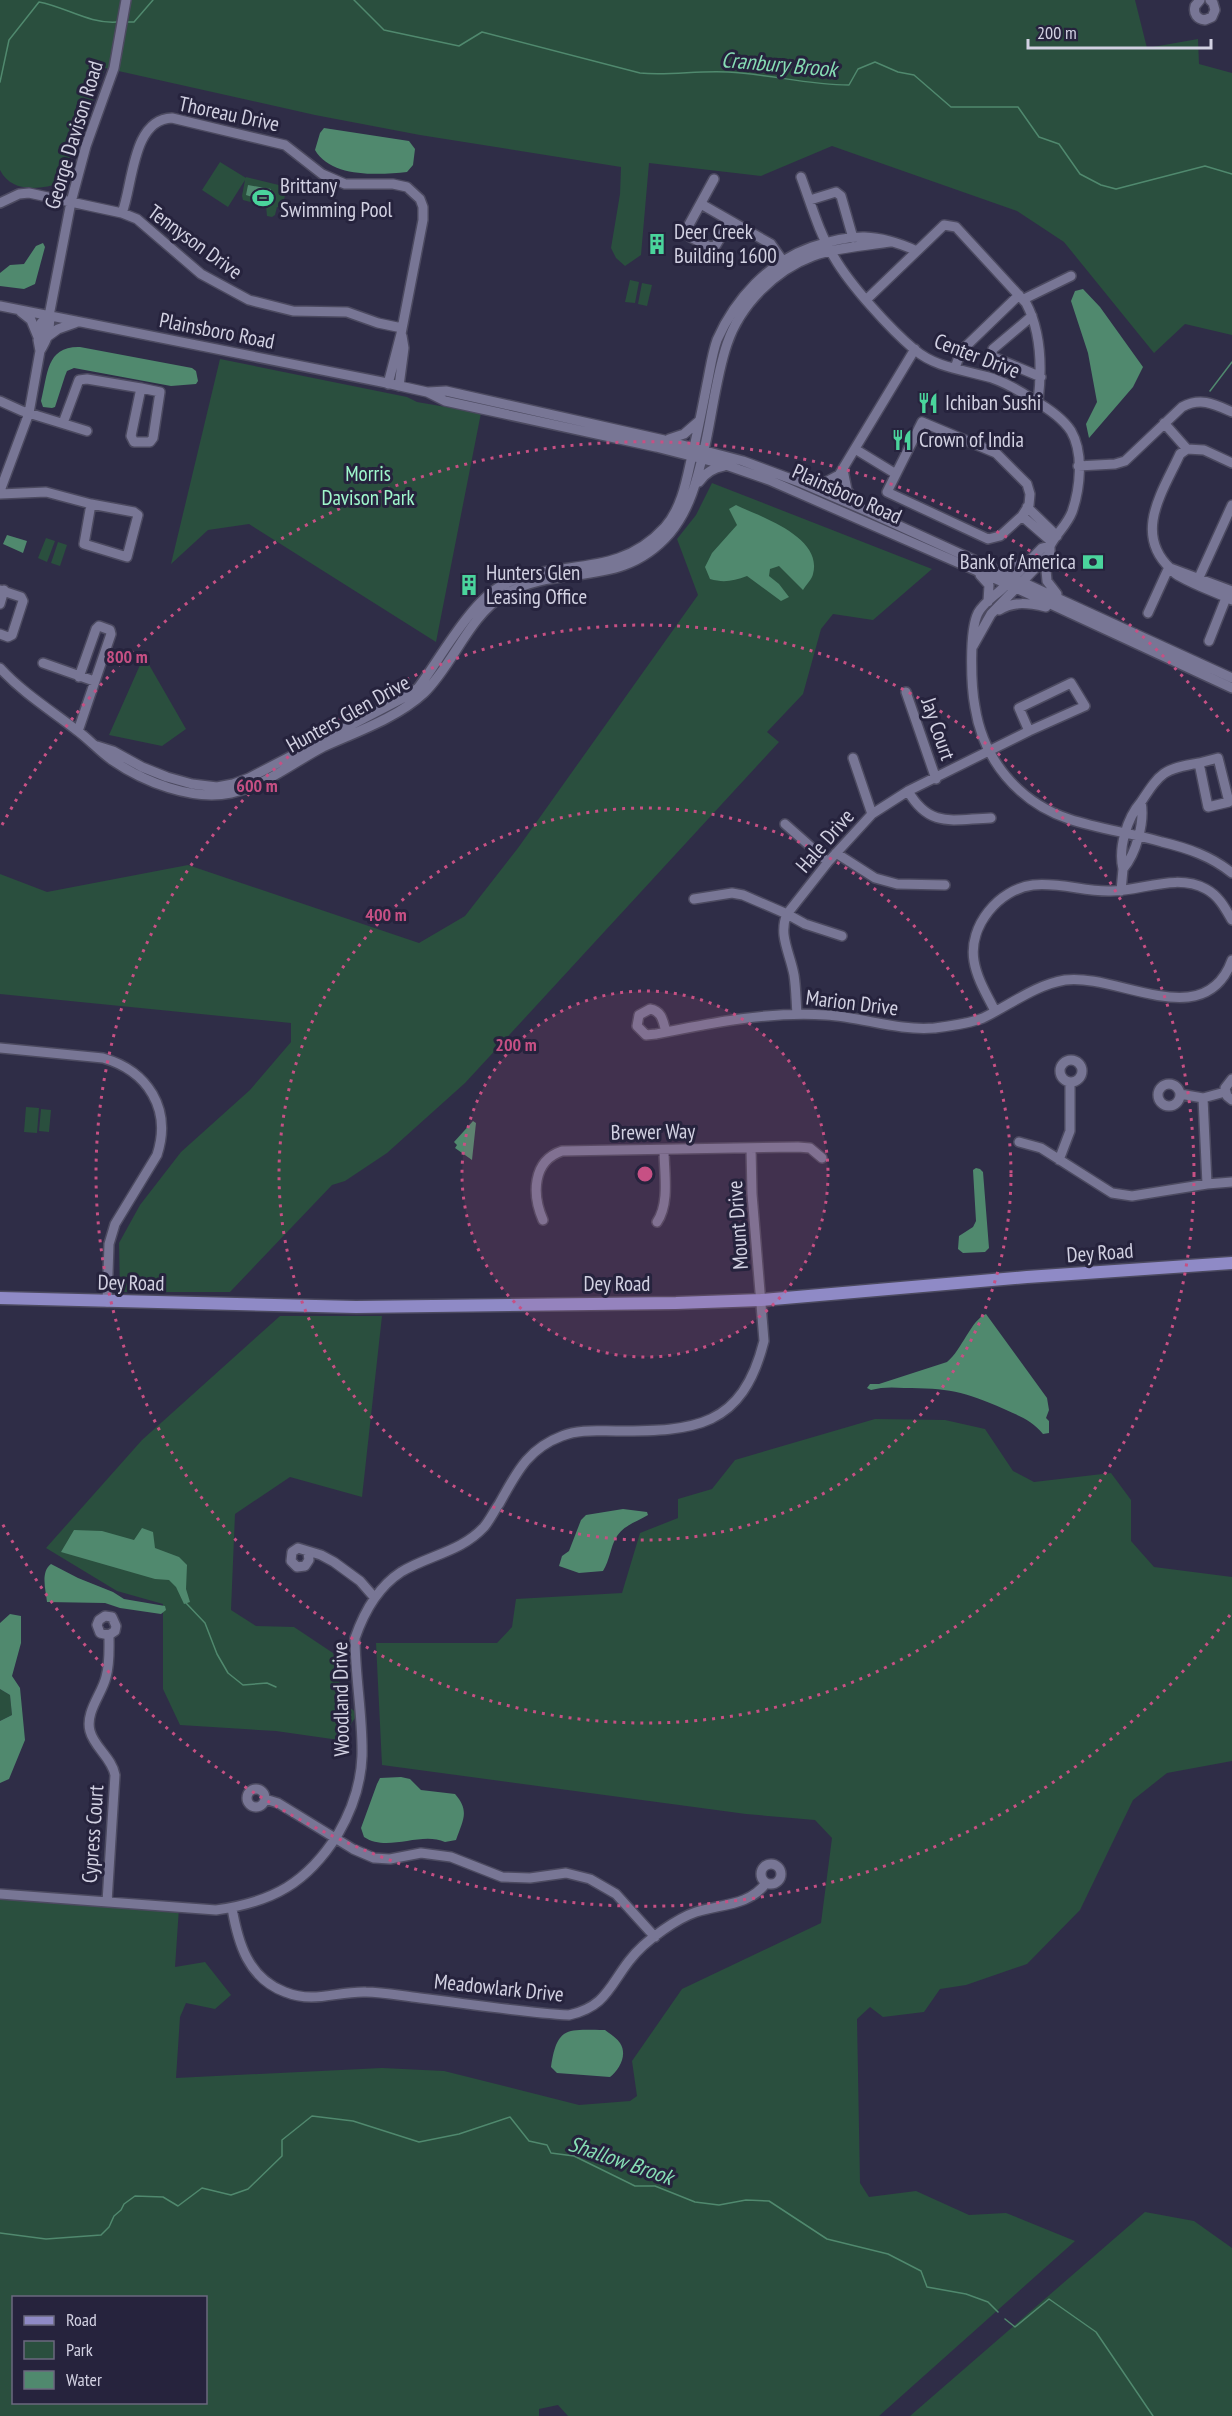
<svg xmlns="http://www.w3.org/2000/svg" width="1232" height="2416" viewBox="0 0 1232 2416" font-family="'PT Sans Narrow',sans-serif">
	<rect width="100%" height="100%" fill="#2f2d47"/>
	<path fill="#2a4f3e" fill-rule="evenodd" d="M0,0H1135L1147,48L1198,39L1199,64L1232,73V335L1185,324L1154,353L1064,242L1017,211L832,146L761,176L649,163L641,255L625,266L616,258L611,248L620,194L621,167L420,135L315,115L105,68L82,131L71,153L62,183C41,189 12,194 0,170Z
		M220,162L246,178V177L287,187L282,208L277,207L275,215L272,217L267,216L266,206L243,200L242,196L245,180L228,207L202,190Z
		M630,280L639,282L635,303L625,302Z
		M642,283L652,285L647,306L638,304Z
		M220,359L407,397L417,402L481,413L436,642L249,524L208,530L171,564Z
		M712,483L932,569L873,620L833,614L821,629L803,694L767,732L779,742L465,1083L387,1153L345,1181L332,1185L230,1292H120L119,1243L140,1205L181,1152L250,1090L291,1042V1023L0,994V874L47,892L188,865L419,943L465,916L518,848L698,595L677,539L696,515Z
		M46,538L55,541L47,562L38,558Z
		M58,542L67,545L60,566L51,563Z
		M144,656L186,729L162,746L109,735Z
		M26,1107L39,1108L37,1133L24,1132Z
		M41,1109L51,1110L49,1132L39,1131Z
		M280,1316H382L362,1497L290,1477L235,1514L231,1610L256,1626L294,1627L333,1653L344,1703L358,1714L339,1740L276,1731L180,1725L163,1689V1604L117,1591L46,1548L142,1440Z
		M875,1419L945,1420L985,1429L1013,1471L1034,1482L1111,1473L1131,1500V1541L1154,1567L1232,1577V1761L1167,1773L1133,1800L1080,1910L1027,1964L966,1985L940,1989L924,2012L883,2017L870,2007L857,2019L860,2183L869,2197L916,2191L969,2215L1006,2213L1075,2241L879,2416H568L558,2405L539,2409V2416H0V1891L179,1908L175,1967L205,1962L231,1995L215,2009L186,2003L180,2017L176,2078L382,2068L444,2071L579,2105L630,2101L637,2096L632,2061L682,1989L821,1923L832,1838L815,1820L746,1814L382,1765L376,1643H497L512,1627L516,1599L622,1593L640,1533L678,1518V1499L712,1489L735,1460ZM14,2298H206V2402H14Z
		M0,1689L10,1695L12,1715L0,1721Z
		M1145,2212L1194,2221L1232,2248V2416H910Z"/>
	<path fill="#50896e" d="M324,128L409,141L415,149L413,165L407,172C379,175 331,178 315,150L320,133Z
		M248,185L271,189L268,202L246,195Z
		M43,243L45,247L35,284L24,289L0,286V273L10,265L24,264L36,246Z
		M1083,289L1100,307L1143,367L1133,387L1089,438L1086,424L1097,402L1088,353L1071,301L1075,291Z
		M80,347L192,368L196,371L198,381L196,384L171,386L74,368L67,371L65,376L55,407L52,408L43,407L41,401C48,374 46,346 80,347Z
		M736,505C761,517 823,537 813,574C812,579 806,585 803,590L779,566L770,569L769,576L779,584L789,597L781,601L747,576C733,581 724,583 710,579L705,567L712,553L737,525L729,509Z
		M7,535L27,541L23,553L3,544Z
		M473,1121L476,1123L472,1160L455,1148L457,1145L454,1142Z
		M976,1168L980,1169L983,1172L989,1248L985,1252L963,1253L958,1249L959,1236L973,1227L976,1221L973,1170Z
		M986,1314L1047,1398L1049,1410L1046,1418L1049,1421V1433L1043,1434C1032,1420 1019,1416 1004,1409C964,1391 947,1388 904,1388C893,1387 881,1387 871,1390L867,1388L870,1384H879L947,1362C962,1350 971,1320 986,1314Z
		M623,1509L647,1512L648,1515C637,1522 623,1525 616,1538C610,1548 610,1560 603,1571L579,1573L559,1566L562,1556L569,1551L581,1520L586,1515Z
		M142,1528L153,1532L155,1548L179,1557L187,1565L186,1589L190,1602L184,1604L176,1587L169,1580L155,1579L61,1552L74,1530L102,1531L134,1540Z
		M51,1564L78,1578L113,1592L124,1599L165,1606L166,1610L161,1614L120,1608L105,1603L47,1602C46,1591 40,1572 51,1564Z
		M10,1614L21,1616V1643L12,1676L20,1688L25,1740L9,1779L0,1783V1721L12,1715L10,1695L0,1689V1623Z
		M401,1777L410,1779L421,1790L455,1794C470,1811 463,1820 456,1840L445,1842C420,1831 388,1853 364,1837L361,1828L377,1784L380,1778Z
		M605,2030C610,2034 617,2038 620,2043C628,2055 619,2070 610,2077L557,2073L551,2067C557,2025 568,2030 605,2030Z"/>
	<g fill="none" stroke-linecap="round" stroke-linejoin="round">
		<path stroke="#50896e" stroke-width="1.5" d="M354,0L384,30L459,46L482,32L640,73C669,76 699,70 728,72C769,74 808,85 849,85L858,69L875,62L898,72L914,75L951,107H1018L1039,137L1059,144L1080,174L1101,185L1116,189L1205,166L1232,174
			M125,22H134L153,0
			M0,82L9,40L39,2C66,7 89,24 117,22
			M1210,391L1232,362
			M186,1603L205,1623L217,1654L228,1673L243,1685L267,1683L276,1687
			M0,2233L46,2239L101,2235L109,2227L114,2216L121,2210L124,2204L135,2196L163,2197L178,2206L202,2188L231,2195L248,2189L282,2156V2140L312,2116L353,2121L419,2142L459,2134L510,2117L529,2141L547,2145L551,2153L574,2156L635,2186H655L695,2202L719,2205L746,2200L769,2201L827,2239L888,2254L921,2271L927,2287L966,2294L988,2302L998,2312
			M1005,2319L1015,2327L1049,2299L1096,2332L1153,2416"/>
		<defs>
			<path id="minor" d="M1200,0L1195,6C1193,14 1197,19 1205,20L1212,17L1215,10L1213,3L1210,0
				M801,177C811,204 819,233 834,257C850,285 890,329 915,350C936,368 966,370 992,378C1006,383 1020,391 1032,399C1046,407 1062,417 1071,431C1084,453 1080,489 1072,512C1067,525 1056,534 1050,546V553L991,614L973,646
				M714,179L685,232L690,237L710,247L716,245L730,221
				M810,200L836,192L841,196L853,238
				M0,203L19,194L29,193L122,213L137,219L201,274L249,300L293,311L347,312L378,323L402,328
				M701,204L771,244L785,264
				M122,213C133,185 132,119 172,118L285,145L322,174L345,184H393L407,187L420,199L423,207V220L401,334L388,384
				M867,299L917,251
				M1024,299L1071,276
				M0,306L382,382L427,392L445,401L656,447L726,465L769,480L1007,584L1232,688
				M21,312L31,320L38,337
				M1032,316L993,349L991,356L1041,377
				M47,337L58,329L75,323
				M40,351C47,340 51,330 49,316L71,202L86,146L114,68L126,0
				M955,368L961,351L1019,295
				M399,386L404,348L402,336
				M141,388L160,392L153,438L150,442H134L131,436Z
				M428,392L446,391L664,440L743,461L802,483L869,512L1232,678
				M0,401L22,411L87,431
				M922,422L996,453L1027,484L1030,494L1029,505L1022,516L1000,536L988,539L887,492Z
				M63,423L79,380L87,379L141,388
				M1164,423L1187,449L1204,450L1232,463
				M669,439L684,434L699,421
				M855,449L896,474
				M1187,449L1180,454C1163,491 1133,533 1170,568C1173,572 1176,575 1181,577C1197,586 1215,592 1232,600
				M1078,466L1115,464L1125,461L1182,407C1201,397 1214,404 1232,412
				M843,470L847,490L857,504
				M699,482C705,473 712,468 724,466
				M808,483H824L839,475L915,349
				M0,491L29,413L40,351L38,340L41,323L49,316
				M0,494L46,492L91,504
				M91,504L134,512L138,515L127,557L84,544Z
				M1027,507L1057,536
				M1022,516L1052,542
				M1050,546L1042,548C1029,561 1017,575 1004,587C995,596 984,602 978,613C969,631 971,686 975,707C983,759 1018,802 1069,819C1099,829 1131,833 1162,842C1187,848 1211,856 1232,873
				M1045,559L1047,581L1057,594
				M1170,568L1232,591
				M1002,571L1027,561
				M980,575L989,585L988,602
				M1196,584L1232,505
				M0,590L21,597L23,601L12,635L8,637L0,634
				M0,604L4,590
				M999,610C1015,601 1028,603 1046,607
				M1148,613L1169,567
				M1209,641L1228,593
				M43,663L94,681
				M0,668C22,692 49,709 75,729C88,738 99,751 112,760C144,782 192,801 231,793C265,786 294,762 323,747C356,732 397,718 424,693C453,665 469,616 504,595C559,562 620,591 670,533C690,509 697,480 704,450C712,416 716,376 727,344C740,305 775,270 813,256C838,247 865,246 890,242
				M1071,683L1085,706L1029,731L1019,708Z
				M906,692L936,779
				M78,731L111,634L110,630L99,626L96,629L79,677
				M97,746L113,751L142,767L167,777L192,784L217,787L233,784L249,778L405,697L418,688C440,659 470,603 501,586C555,556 615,582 665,527C681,509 686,483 691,460C697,435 702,410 707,384C710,370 712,354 717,340C735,299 769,262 812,247C853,233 877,233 917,251L944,225L956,227L1026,303C1042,333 1042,369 1038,402
				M853,758L872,814
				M1218,758L1229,802L1208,807L1199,763Z
				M908,791C930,829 953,819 991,818
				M1141,802C1145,822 1136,854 1123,869C1118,848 1127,818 1141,802Z
				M1141,802C1161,772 1163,769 1199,763
				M785,824L828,862
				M836,853L875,878L897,884L945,885
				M1121,891L1123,869
				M694,899L732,893L743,895L787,914L805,924L842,936
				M995,1011C987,995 977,979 974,961C968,926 999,889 1033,885C1060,882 1085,892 1111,891C1142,891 1176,873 1206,889C1219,896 1225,908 1232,920
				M797,1014C796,1001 796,988 794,975C790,953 778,935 787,914L828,862L872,814L908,791L1029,731
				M666,1032C663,1021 662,1011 650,1009L639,1015L637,1026L646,1035L656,1034C711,1023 770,1011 826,1015C862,1017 898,1031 934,1028C950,1026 968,1024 983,1018C1010,1005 1035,985 1065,980C1118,973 1205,1035 1232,960
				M0,1048L103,1058C148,1071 172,1109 157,1155L115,1224L109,1244L107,1302
				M1060 1071a11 11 0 1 1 22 0a11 11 0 1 1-22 0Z
				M1232,1079L1225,1088L1227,1096L1232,1100
				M1158 1095a11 11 0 1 1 22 0a11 11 0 1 1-22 0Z
				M1180,1094L1203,1098L1225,1092
				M1203,1098L1207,1184
				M1019,1142L1041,1148L1112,1193L1132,1196L1207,1184L1232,1182
				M1059,1160L1070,1131V1082
				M543,1220C532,1195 532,1161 562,1151L798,1147L810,1148L822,1158
				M657,1222C670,1203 664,1172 664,1150
				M308,1553L309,1560L305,1566L297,1567L291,1561L292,1552L298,1548L321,1555L334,1562L360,1581L374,1597
				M247 1798a9 9 0 1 1 18 0a9 9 0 1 1-18 0Z
				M265,1799L278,1803L353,1849L374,1858L390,1859L421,1853L451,1857L502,1877L530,1878L566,1873L590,1879L616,1894L655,1937
				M761 1874a10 10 0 1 1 20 0a10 10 0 1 1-20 0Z
				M0,1894L216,1910C273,1902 307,1883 338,1834C352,1810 361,1784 362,1756C363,1717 355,1677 355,1638C364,1612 378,1587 401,1572C429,1555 461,1552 484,1527C490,1520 494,1511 499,1504C516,1474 527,1449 562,1436C579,1429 598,1431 616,1431C695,1431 742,1428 764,1341L752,1194L751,1148
				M107,1902L115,1775C112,1758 94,1747 90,1731C85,1712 102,1694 106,1677C110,1663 109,1649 109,1635L115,1631L116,1626L112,1617L105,1616L99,1620L97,1625L100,1633L109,1635
				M232,1908C238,1943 248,1978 285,1992C315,2004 336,1991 366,1992C383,1992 402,1996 420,1998C470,2004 519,2012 569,2015C605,2007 609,1987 629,1961C638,1949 650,1939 663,1930C673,1923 684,1916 696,1912C721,1904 749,1906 766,1883"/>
			<path id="major" d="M0,1298L356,1307L676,1303L761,1300L1027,1277L1232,1263"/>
		</defs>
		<use href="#minor" stroke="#4c4a60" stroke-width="12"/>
		<use href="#major" stroke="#4c4a60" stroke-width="15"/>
		<use href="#minor" stroke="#787695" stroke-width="9"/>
		<use href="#major" stroke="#8f8ac6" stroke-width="12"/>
	</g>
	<circle cx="645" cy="1174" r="183" fill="#c75084" fill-opacity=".12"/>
	<g fill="none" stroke="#c75084" stroke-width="3" stroke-dasharray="3 6">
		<circle cx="645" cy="1174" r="183"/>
		<circle cx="645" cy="1174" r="366"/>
		<circle cx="645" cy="1174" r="549"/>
		<path d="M1230 1615A732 732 0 0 1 2 1523M2 825A732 732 0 0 1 1230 733"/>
	</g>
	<defs>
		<symbol id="stadium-bare" viewBox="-9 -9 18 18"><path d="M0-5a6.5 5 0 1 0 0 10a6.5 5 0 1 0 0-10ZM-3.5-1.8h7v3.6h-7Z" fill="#4ad49c" stroke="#26233d" stroke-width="2.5" paint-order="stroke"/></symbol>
		<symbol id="building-bare" viewBox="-9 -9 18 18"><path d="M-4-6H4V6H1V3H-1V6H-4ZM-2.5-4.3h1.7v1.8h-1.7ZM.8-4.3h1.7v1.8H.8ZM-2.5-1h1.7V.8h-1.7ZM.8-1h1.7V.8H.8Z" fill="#4ad49c" stroke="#26233d" stroke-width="2.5" paint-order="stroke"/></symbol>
		<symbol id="restaurant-bare" viewBox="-9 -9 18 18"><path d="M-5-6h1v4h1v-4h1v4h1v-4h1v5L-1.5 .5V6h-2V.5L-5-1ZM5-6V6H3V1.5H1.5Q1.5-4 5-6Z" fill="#4ad49c" stroke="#26233d" stroke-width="2.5" paint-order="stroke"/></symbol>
		<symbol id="bank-bare" viewBox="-9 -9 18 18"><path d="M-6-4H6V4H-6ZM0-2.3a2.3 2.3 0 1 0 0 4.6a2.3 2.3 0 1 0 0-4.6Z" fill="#4ad49c" stroke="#26233d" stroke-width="2.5" paint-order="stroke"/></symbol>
	</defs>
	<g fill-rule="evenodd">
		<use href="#stadium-bare" x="248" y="183" width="30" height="30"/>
		<use href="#building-bare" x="642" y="229" width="30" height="30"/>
		<use href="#restaurant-bare" x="913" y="388" width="30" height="30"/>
		<use href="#restaurant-bare" x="887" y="425" width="30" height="30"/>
		<use href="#bank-bare" x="1078" y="547" width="30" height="30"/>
		<use href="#building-bare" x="454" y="570" width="30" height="30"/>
	</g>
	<g text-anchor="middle" stroke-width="6" stroke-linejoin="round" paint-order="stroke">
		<g font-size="21" fill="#d2d1e2" stroke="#26233d">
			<text transform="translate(229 114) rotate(12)" y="7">Thoreau Drive</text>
			<text transform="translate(74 135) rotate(-73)" y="7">George Davison Road</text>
			<text transform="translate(195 242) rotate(36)" y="7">Tennyson Drive</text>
			<text transform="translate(217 331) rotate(11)" y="7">Plainsboro Road</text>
			<text transform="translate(977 356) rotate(21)" y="7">Center Drive</text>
			<text transform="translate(847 494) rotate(24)" y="7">Plainsboro Road</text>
			<text transform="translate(348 714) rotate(-29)" y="7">Hunters Glen Drive</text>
			<text transform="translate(938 729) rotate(71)" y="7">Jay Court</text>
			<text transform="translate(825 841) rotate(-49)" y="7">Hale Drive</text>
			<text transform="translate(852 1003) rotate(7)" y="7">Marion Drive</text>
			<text transform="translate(653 1132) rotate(-1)" y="7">Brewer Way</text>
			<text transform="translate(738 1225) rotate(-94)" y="7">Mount Drive</text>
			<text transform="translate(1100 1253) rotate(-4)" y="7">Dey Road</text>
			<text transform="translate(131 1283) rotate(1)" y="7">Dey Road</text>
			<text x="617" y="1291">Dey Road</text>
			<text transform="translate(341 1699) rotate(-91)" y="7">Woodland Drive</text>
			<text transform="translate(93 1834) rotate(-86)" y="7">Cypress Court</text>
			<text transform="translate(499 1988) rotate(6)" y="7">Meadowlark Drive</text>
		</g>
		<g font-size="21" fill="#d2d1e2" stroke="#26233d" text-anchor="start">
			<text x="280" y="193">Brittany<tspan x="280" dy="24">Swimming Pool</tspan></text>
			<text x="674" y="239">Deer Creek<tspan x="674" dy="24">Building 1600</tspan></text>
			<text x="945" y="410">Ichiban Sushi</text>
			<text x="919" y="447">Crown of India</text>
			<text x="1076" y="569" text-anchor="end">Bank of America</text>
			<text x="486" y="580">Hunters Glen<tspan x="486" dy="24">Leasing Office</tspan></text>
		</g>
		<g font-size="21" fill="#9ff7cc" stroke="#26233d">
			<text x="368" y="481">Morris<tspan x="368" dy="24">Davison Park</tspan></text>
		</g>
		<g font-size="22" font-style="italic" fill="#86ddb4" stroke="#26233d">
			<text transform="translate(779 64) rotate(5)" y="8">Cranbury Brook</text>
			<text transform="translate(621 2160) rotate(19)" y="8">Shallow Brook</text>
		</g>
	</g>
	<circle cx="645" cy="1174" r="9" fill="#c75084" stroke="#26233d" stroke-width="3"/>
	<g font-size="18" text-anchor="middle" font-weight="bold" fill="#c75084" stroke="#26233d" stroke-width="6" stroke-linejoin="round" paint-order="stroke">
		<text x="127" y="663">800 m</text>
		<text x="257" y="792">600 m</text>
		<text x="386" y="921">400 m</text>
		<text x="516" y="1051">200 m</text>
	</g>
	<rect x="12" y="2296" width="195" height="108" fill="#26233d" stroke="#6b697f" stroke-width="1.5"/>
	<rect x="24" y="2316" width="30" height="9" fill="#8f8ac6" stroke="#6b697f" stroke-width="1.5"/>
	<text x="66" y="2326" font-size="18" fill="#d2d1e2">Road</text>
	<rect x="24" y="2341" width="30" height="18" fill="#2a4f3e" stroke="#6b697f" stroke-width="1.5"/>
	<text x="66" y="2356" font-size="18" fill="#d2d1e2">Park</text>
	<rect x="24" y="2371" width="30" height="18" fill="#50896e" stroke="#6b697f" stroke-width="1.5"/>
	<text x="66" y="2386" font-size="18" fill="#d2d1e2">Water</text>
	<path d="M1028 39v9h183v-9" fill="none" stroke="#d2d1e2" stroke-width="3"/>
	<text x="1037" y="39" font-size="18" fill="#d2d1e2" stroke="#26233d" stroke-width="4.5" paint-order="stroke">200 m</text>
</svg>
